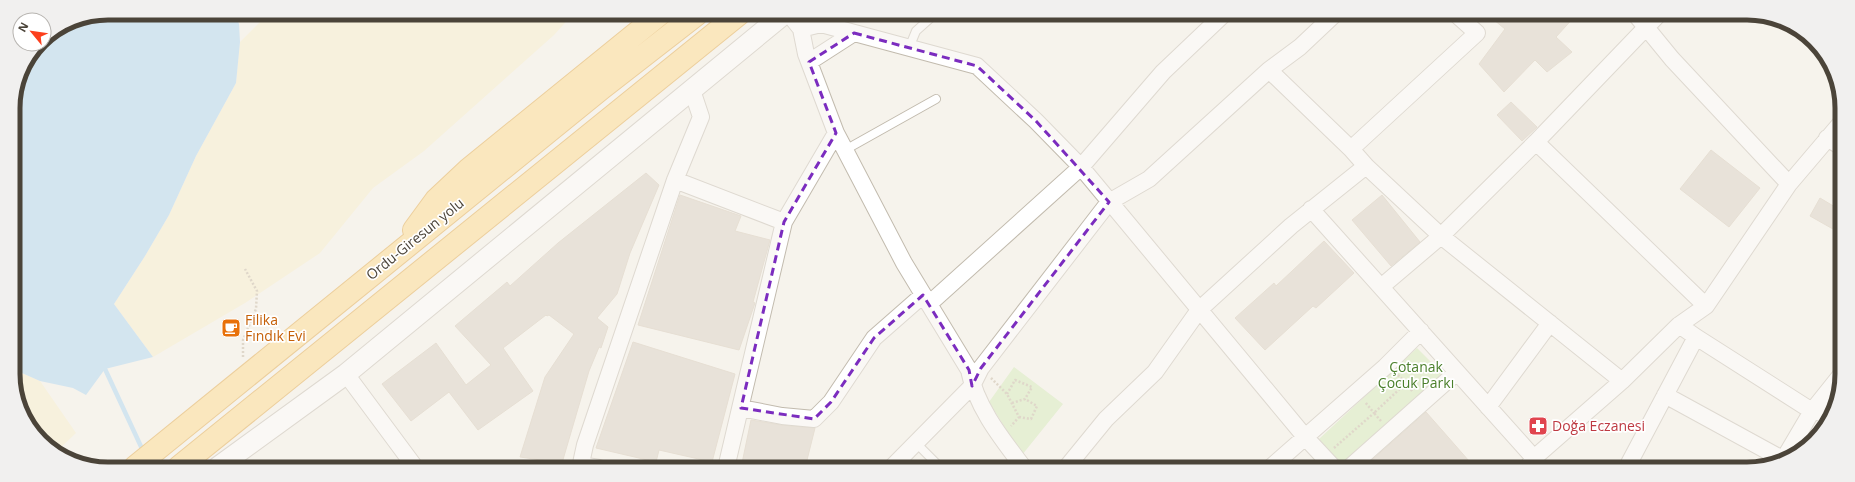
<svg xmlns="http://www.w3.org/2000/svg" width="1855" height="482" viewBox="0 0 1855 482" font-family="'Open Sans',sans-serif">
	<rect width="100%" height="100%" fill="#f6f3ec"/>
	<path fill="#d2eab5" d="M1417,348L1445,376L1342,468L1319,439Z
		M1014,367L1063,404L1022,455L989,402Z"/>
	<path fill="#f9efc9" d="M269,13L573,14L554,35L424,151L373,188L320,253L245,303L153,357L114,304L145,256L169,215L196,156L236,83L240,42Z
		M15,370L40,381L76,433L58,450L41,441L15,392Z"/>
	<path fill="#a9d4f2" d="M108,13H235L239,24L240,42L236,83L196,156L169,215L145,256L114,304L153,357L105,369L86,395L73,388L40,381L15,370L13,102L20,72L39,44H44V39L72,20Z"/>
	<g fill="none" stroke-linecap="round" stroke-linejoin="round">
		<path stroke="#a9d4f2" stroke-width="4.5" d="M105,369L144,453"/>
	</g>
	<path fill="#d8cfc1" stroke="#d3c7b4" d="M1488,15H1576L1556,37L1572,52L1547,72L1535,60L1504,92L1479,64L1505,29Z
		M1511,102L1537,127L1522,141L1497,115Z
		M1711,150L1760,188L1729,227L1680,189Z
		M646,173L659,185L630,253L617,294L597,318L608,327L601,348L599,347L589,371L562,463L520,457L545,377L574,334L549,315L547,316L546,315L503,348L533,391L478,430L449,392L411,421L382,384L436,343L466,385L491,365L455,326L507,282L510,286L558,243Z
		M680,195L741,216L735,231L770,240L753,302L755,303L739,350L638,325Z
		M1382,195L1420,242L1391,266L1352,220Z
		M1820,198L1840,210V233L1810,216Z
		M1324,241L1354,273L1316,308L1313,306L1265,350L1235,318L1274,283L1276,286Z
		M633,342L735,374L712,462L659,450L656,462L596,448Z
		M1426,412L1448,437L1476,469L1380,468L1372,460Z
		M751,420L781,425L815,428L805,468H741Z"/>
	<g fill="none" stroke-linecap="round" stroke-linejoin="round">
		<defs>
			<path id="service" d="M909,48L916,31L935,14
				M845,150L936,99
				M916,443L941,468"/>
			<path id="minor" d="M789,14L801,29L806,54L836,133L845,150L904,263L969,370C976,407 1002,439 1024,468
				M1636,15L1672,59L1789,184
				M801,29L821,24L977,66L1036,121L1081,167L1306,438L1334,468
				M809,62L854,33
				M1269,70L1351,149
				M1827,138L1840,146
				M1536,142L1706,306
				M1366,166L1441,236L1622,381
				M675,180L784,222
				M1311,209L1534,458
				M1381,287L1441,236L1536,142L1658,15
				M929,304L1081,167L1163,72L1224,14
				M1679,325L1696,337L1812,411L1840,376
				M346,374L415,467
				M1665,395L1784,460
				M1488,407L1550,323
				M741,408L782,416L814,419L831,402L874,338L923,295
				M1782,462L1812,411L1822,413L1831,418
				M580,465L599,468
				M580,468L585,445L675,180L701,117L692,90
				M726,468L784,222L836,133
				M891,468L972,386L981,368L1109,202L1149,179L1269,70L1300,47L1335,14
				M1066,468L1106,419L1155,372L1199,310L1291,226L1366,166L1351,149L1477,33L1457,15
				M1270,468L1385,367L1421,331
				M1349,468L1457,372
				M1526,469L1534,458L1622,381L1679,325L1706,306L1789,184L1840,124
				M1626,469L1696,337"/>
			<path id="tertiary" d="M218,467L346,374L784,14"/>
			<path id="trunk" d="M414,230L436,200L469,169L660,14
				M135,467L602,88L697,14
				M179,467L739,14"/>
		</defs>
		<use href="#service" stroke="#c2bbae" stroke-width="10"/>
		<use href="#minor" stroke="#c2bbae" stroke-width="18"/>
		<use href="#tertiary" stroke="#c2bbae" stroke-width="22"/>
		<use href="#trunk" stroke="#e0a43c" stroke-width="24"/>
		<path stroke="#c4b79f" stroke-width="2.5" stroke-dasharray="2 2" stroke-linecap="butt" d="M243,357V340L256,309L257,291L245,269
			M991,378L1007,394L1019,417L1011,426
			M1406,383L1413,392
			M1007,394L1015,380L1032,387L1025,399L1012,403
			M1019,417L1031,419L1037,406L1025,399
			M1381,421L1374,413L1406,383L1397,374
			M1334,448L1374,413L1365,402"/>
		<use href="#service" stroke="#fff" stroke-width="8"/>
		<use href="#minor" stroke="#fff" stroke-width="16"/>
		<use href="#tertiary" stroke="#fff" stroke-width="20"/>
		<use href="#trunk" stroke="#ffd985" stroke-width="22"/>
	</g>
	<path d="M0 0H1855V482H0ZM854,33L977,66L1036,121L1109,202L981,368L972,386L969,370L923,295L874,338L831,402L814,419L741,408L784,222L836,133L809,62Z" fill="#f6f3ec" fill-opacity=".55" fill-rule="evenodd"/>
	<path fill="none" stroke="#7b2cbf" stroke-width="3" stroke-dasharray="8 5" stroke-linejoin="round" d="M854,33L977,66L1036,121L1109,202L981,368L972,386L969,370L923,295L874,338L831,402L814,419L741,408L784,222L836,133L809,62Z"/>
	<defs>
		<symbol id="cafe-square" viewBox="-11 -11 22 22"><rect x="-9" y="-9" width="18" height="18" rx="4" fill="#e8710a" stroke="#fff"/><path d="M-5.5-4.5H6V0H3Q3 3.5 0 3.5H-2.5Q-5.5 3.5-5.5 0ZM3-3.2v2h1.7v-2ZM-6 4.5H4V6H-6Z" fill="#fff"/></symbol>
		<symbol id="pharmacy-square" viewBox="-11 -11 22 22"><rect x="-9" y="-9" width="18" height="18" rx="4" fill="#e0444e" stroke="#fff"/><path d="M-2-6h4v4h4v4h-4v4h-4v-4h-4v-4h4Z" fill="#fff"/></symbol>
	</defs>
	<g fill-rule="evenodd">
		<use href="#cafe-square" x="220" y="317" width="22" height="22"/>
		<use href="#pharmacy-square" x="1527" y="415" width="22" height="22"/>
	</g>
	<g text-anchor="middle" stroke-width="3.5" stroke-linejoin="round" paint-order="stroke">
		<g font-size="14" fill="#4b4439" stroke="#fff">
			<text transform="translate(415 239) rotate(-39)" y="5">Ordu-Giresun yolu</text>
		</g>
		<g font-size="14" fill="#c56008" stroke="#fff" text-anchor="start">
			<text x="245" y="325">Filika<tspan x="245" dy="16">Fındık Evi</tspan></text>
		</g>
		<g font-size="14" fill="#4a7f2a" stroke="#fff">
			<text x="1416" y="372">Çotanak<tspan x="1416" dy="16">Çocuk Parkı</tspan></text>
		</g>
		<g font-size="14" fill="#be3a42" stroke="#fff" text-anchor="start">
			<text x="1552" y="431">Doğa Eczanesi</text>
		</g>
	</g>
	<path d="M0 0H1855V482H0ZM108 20H1747A88 88 0 0 1 1835 108V374A88 88 0 0 1 1747 462H108A88 88 0 0 1 20 374V108A88 88 0 0 1 108 20Z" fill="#f1f0ef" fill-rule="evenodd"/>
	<path fill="none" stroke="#4b4439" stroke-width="5" d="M108 20H1747A88 88 0 0 1 1835 108V374A88 88 0 0 1 1747 462H108A88 88 0 0 1 20 374V108A88 88 0 0 1 108 20Z"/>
	<g transform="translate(32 32) rotate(299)"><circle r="19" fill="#ffffff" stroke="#b7b4b0"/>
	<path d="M0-3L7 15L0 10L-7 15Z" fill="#fc3f1d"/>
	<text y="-6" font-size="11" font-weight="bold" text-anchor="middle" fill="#4b4439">N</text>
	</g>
</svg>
